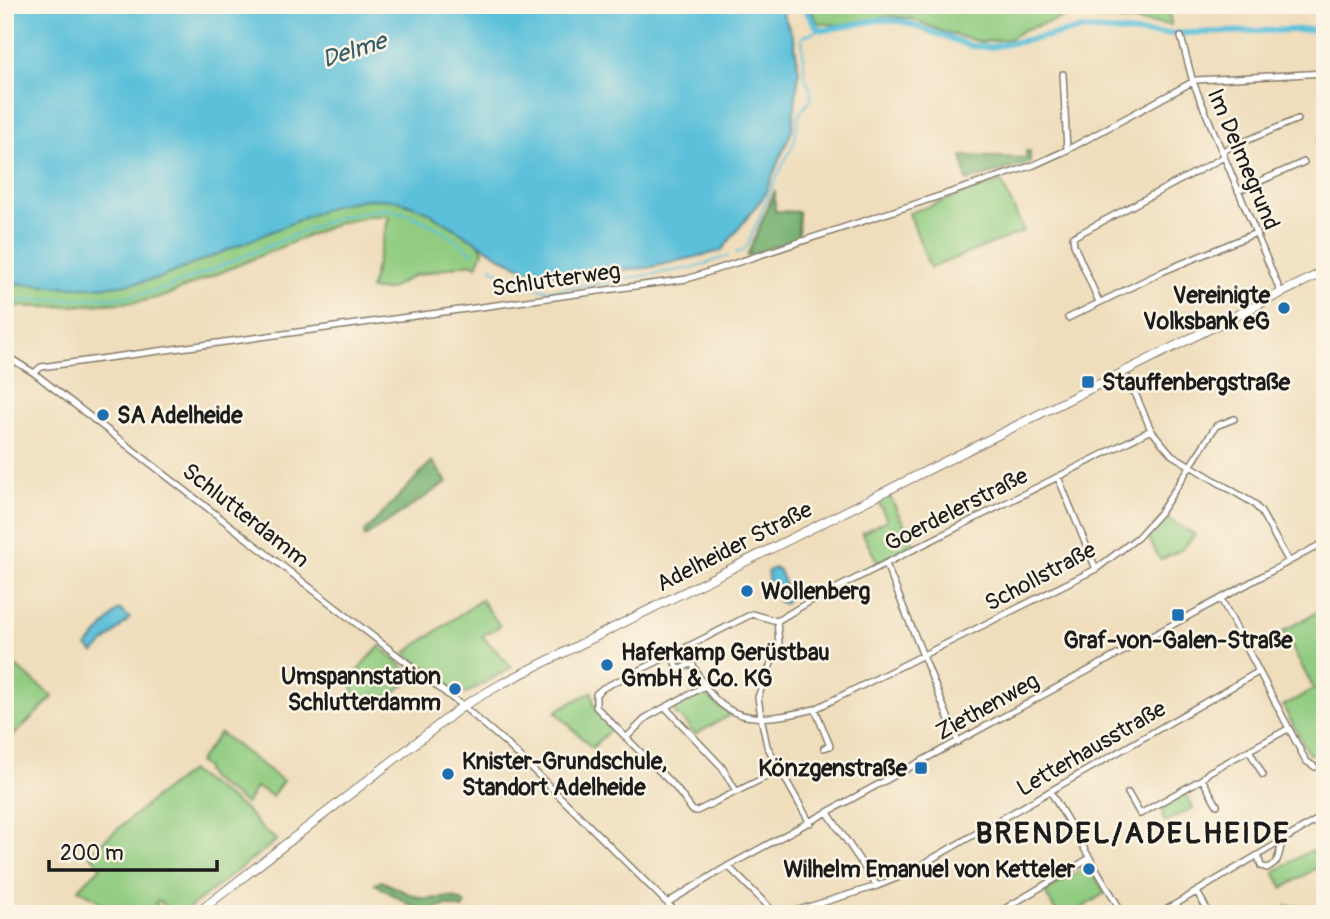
<svg xmlns="http://www.w3.org/2000/svg" width="1330" height="919" viewBox="0 0 1330 919" font-family="Pangolin,sans-serif">
	<rect width="100%" height="100%" fill="#fcf5e5"/>
	<filter id="ink" filterUnits="userSpaceOnUse"><feTurbulence type="fractalNoise" baseFrequency=".0143" numOctaves="2"/><feDisplacementMap in="SourceGraphic" scale="14" xChannelSelector="R" yChannelSelector="G"/><feConvolveMatrix kernelMatrix="1 2 1 2 8 2 1 2 1" color-interpolation-filters="sRGB"/></filter>
	<filter id="wash" filterUnits="userSpaceOnUse"><feTurbulence type="fractalNoise" baseFrequency=".00686" numOctaves="4" result="noise"/><feDisplacementMap in="SourceGraphic" scale="28" xChannelSelector="R" yChannelSelector="G"/><feGaussianBlur stdDeviation="1.57" result="paint"/><feColorMatrix in="noise" values="0 0 0 0 0 0 0 0 0 0 0 0 0 0 0 0 0 1.4 0 .05"/><feComposite in="paint" operator="in"/></filter>
	<g filter="url(#wash)">
		<rect width="100%" height="100%" fill="#efddbb"/>
		<path fill="#91cc81" stroke="#56744e" stroke-width="2" d="M602,5H722L484,238L480,245L483,251L477,266L470,263L413,276L388,290H370L389,216H370L336,224L165,296L138,302L49,307L5,306V218Z
			M808,5H1169L1171,25L1068,16L1024,30L1009,39L981,42L944,32L912,19L890,16L839,25L818,23Z
			M1001,181L1024,231L930,268L909,213Z
			M889,495L914,544L878,563L862,533L887,520L878,501Z
			M1163,516L1195,535L1181,550L1160,560L1147,535Z
			M481,600L500,626L482,636L512,667L465,694L457,693L405,653Z
			M1325,608V746L1309,755L1283,706L1314,689L1283,631Z
			M380,646L414,677L385,700L379,699L369,706L355,699C345,676 366,662 380,646Z
			M5,657L53,697L12,737L5,732Z
			M592,692L594,707L613,727L592,748L556,712L562,707Z
			M704,693L720,708L734,713L696,734L689,729V726L679,716H676L674,709L679,703L694,697L696,694Z
			M220,733L283,781L272,796L256,787L246,804L210,779L205,771L206,768L198,762Z
			M190,771L246,810L259,826L277,840L181,914H175L158,900L155,903L167,914H112L96,899L78,889L101,867L89,853L158,795Z
			M1186,793L1193,808L1165,822L1162,815L1164,805Z
			M1311,850L1321,865L1283,888L1274,872Z
			M1087,866L1092,869L1091,871L1105,893L1072,914H1057L1045,892Z
			M1286,906H1325V914H1290Z"/>
		<path fill="#74b06f" stroke="#486646" stroke-width="2" d="M1026,151H1030V163L967,181L962,156L1026,158Z
			M775,190V211L799,212L798,238L747,256Z
			M432,461L447,482L365,537L364,533Z
			M381,881C394,886 413,898 427,899C441,899 453,894 465,904L463,909L446,905L425,914H416L417,909L375,884Z"/>
		<path fill="#5cc0da" stroke="#3c6e7b" stroke-width="2" d="M5,5H779L794,39L799,72L792,130L764,196L721,251L647,268L561,274L531,271L506,260L426,211L397,200L366,199L335,205L160,278C107,291 59,288 5,282Z
			M774,568L779,570L789,596L785,604L779,602C774,595 766,580 768,571Z
			M119,609L130,618L94,653L87,647Z"/>
		<g fill="none" stroke-linecap="round" stroke-linejoin="round">
			<path stroke="#5cc0da" stroke-width="2" d="M736,253L744,250L748,245L770,191L794,143L799,114L812,98L810,87L805,78L802,37L821,29
				M490,267L516,283L551,291L697,267L728,256
				M5,301L128,297L165,289L331,220L361,212L386,209L407,214L440,229L473,253"/>
			<path stroke="#5cc0da" stroke-width="6" d="M802,5L817,27L824,30L878,20L901,21L971,46L991,47L1084,29L1152,34L1325,29"/>
		</g>
	</g>
	<g filter="url(#ink)">
		<g fill="none" stroke-linecap="round" stroke-linejoin="round">
			<defs>
				<path id="minor" d="M1181,37L1193,82L1281,293
					M1063,74L1067,150
					M1318,143H1325
					M1222,151L1298,119
					M1238,191L1304,162
					M1099,302L1074,245L1073,237L1224,157
					M1068,318L1164,271L1256,233
					M5,355L34,373L465,708L507,744L678,914
					M34,373L41,367L687,279L1034,165L1067,150L1196,80L1325,73
					M1128,378L1129,389L1135,393L1151,430L1172,455L1253,503L1261,512L1289,562
					M1058,477L1096,569
					M886,564L958,742
					M1221,599L1306,761L1315,767
					M777,621L807,603L1151,430
					M685,648L692,663L679,670L671,655L752,614L777,621L779,643L758,697L761,717L767,746L810,823
					M671,655L603,688L596,694V707L676,788L693,811H697L780,770
					M692,663C721,725 754,724 815,709L1096,569L1137,538L1160,513L1216,426L1234,419
					M666,708L722,767L736,791
					M815,709L830,746L824,748
					M626,738L647,717L703,687
					M1250,752L1263,775
					M1202,779L1217,805
					M1050,791L1123,914
					M1128,793L1140,814L1202,779L1209,772L1288,729
					M828,813L877,886
					M1258,856L1261,866L1267,868C1279,865 1279,853 1282,842
					M728,866L776,914
					M1197,892L1208,911L1206,914
					M667,903L728,866L1325,542
					M785,914L877,886L902,876L1258,672
					M996,914L1090,858
					M1159,914L1325,815"/>
				<path id="secondary" d="M196,914L463,706L503,683L1325,271"/>
				<path id="motorway" d="M1309,5L1325,13"/>
			</defs>
			<use href="#minor" stroke="#867c6c" stroke-width="8"/>
			<use href="#secondary" stroke="#867c6c" stroke-width="10"/>
			<use href="#motorway" stroke="#867c6c" stroke-width="12"/>
			<use href="#minor" stroke="#fff" stroke-width="5"/>
			<use href="#secondary" stroke="#fff" stroke-width="8"/>
			<use href="#motorway" stroke="#fff" stroke-width="10"/>
		</g>
	</g>
	<g fill="#1f6fb2" stroke="#fcf5e5" stroke-width="2.5">
		<circle cx="1284" cy="308" r="7"/>
		<rect x="1081" y="375" width="14" height="14" rx="3.5"/>
		<circle cx="103" cy="415" r="7"/>
		<circle cx="747" cy="591" r="7"/>
		<rect x="1171" y="608" width="14" height="14" rx="3.5"/>
		<circle cx="607" cy="665" r="7"/>
		<circle cx="455" cy="689" r="7"/>
		<rect x="914" y="761" width="14" height="14" rx="3.5"/>
		<circle cx="448" cy="774" r="7"/>
		<circle cx="1089" cy="869" r="7"/>
	</g>
	<g text-anchor="middle" stroke-width="5" stroke-linejoin="round" paint-order="stroke">
		<g font-size="23" fill="#1c1c1c" stroke="#fcf5e5">
			<text transform="translate(1244 159) rotate(67)" y="8">Im Delmegrund</text>
			<text transform="translate(556 279) rotate(-8)" y="8">Schlutterweg</text>
			<text transform="translate(956 509) rotate(-27)" y="8">Goerdelerstraße</text>
			<text transform="translate(246 515) rotate(38)" y="8">Schlutterdamm</text>
			<text transform="translate(734 546) rotate(-27)" y="8">Adelheider Straße</text>
			<text transform="translate(1040 576) rotate(-28)" y="8">Schollstraße</text>
			<text transform="translate(987 706) rotate(-29)" y="8">Ziethenweg</text>
			<text transform="translate(1091 748) rotate(-30)" y="8">Letterhausstraße</text>
		</g>
		<g font-size="23" font-weight="bold" fill="#1c1c1c" stroke="#fcf5e5" text-anchor="start">
			<text x="1270" y="303" text-anchor="end">Vereinigte<tspan x="1270" dy="26">Volksbank eG</tspan></text>
			<text x="1102" y="390">Stauffenbergstraße</text>
			<text x="117" y="423">SA Adelheide</text>
			<text x="761" y="599">Wollenberg</text>
			<text x="1178" y="648" text-anchor="middle">Graf-von-Galen-Straße</text>
			<text x="621" y="660">Haferkamp Gerüstbau<tspan x="621" dy="26">GmbH &amp; Co. KG</tspan></text>
			<text x="441" y="684" text-anchor="end">Umspannstation<tspan x="441" dy="26">Schlutterdamm</tspan></text>
			<text x="462" y="769">Knister-Grundschule,<tspan x="462" dy="26">Standort Adelheide</tspan></text>
			<text x="907" y="776" text-anchor="end">Könzgenstraße</text>
			<text x="1075" y="877" text-anchor="end">Wilhelm Emanuel von Ketteler</text>
		</g>
		<g font-size="24" font-style="italic" fill="#365e68" stroke="#fcf5e5">
			<text transform="translate(354 50) rotate(-18)" y="8">Delme</text>
		</g>
		<g font-size="30" font-weight="bold" letter-spacing="2" fill="#1c1c1c" stroke="#fcf5e5">
			<text x="1133" y="843">BRENDEL/ADELHEIDE</text>
		</g>
	</g>
	<rect width="1330" height="919" fill="none" stroke="#fcf5e5" stroke-width="28"/>
	<path d="M49 860v10h168v-10" fill="none" stroke="#1c1c1c" stroke-width="3.5"/>
	<text x="60" y="860" font-size="21" fill="#1c1c1c" stroke="#fcf5e5" stroke-width="5" paint-order="stroke">200 m</text>
</svg>
